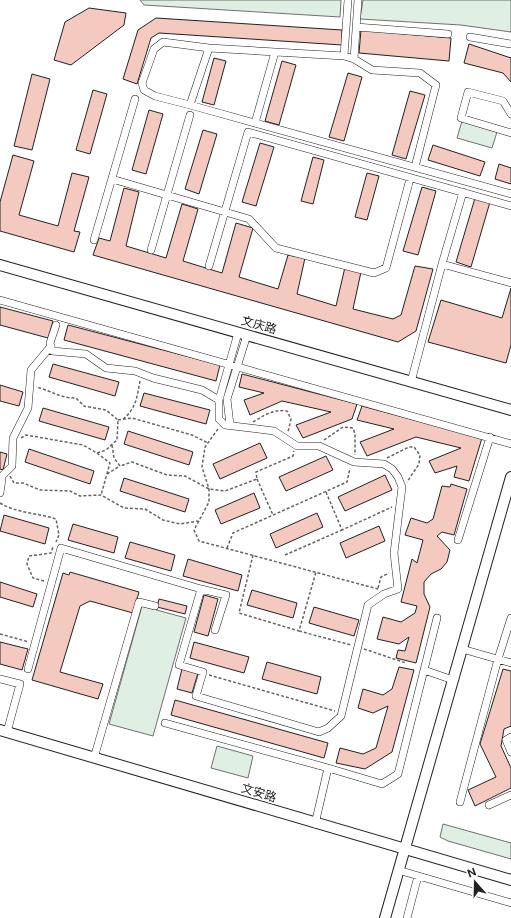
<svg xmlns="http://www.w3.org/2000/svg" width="511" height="918" viewBox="0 0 511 918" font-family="'Public Sans','Noto Sans SC',sans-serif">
	<rect width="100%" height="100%" fill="#fff"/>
	<path fill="#e0efe3" stroke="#6f6f6f" d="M140,0H341L340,17L144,5Z
		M363,0H511V32L461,25L360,19Z
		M462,121L497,132L492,148L457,138Z
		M142,606L186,618L153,736L109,724Z
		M217,746L253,756L248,778L211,768Z
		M443,824L511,843V859L448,841L440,837Z"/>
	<path fill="#f3c9c0" stroke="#222" d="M89,8L126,13L124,25L71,65L54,60L65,22Z
		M156,18L342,30V45L159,33L151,38L137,84L123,79L138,30Z
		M361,30L451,38L449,61L359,53Z
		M469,44L511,58V82L503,73L464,63Z
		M214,58L226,61L214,105L202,102Z
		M282,61L296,65L279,125L265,121Z
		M348,73L362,77L344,141L329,137Z
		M32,74L50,79L32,150L14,146Z
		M93,90L107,94L90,154L76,150Z
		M410,91L425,95L406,159L392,155Z
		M149,110L163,114L146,174L132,170Z
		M203,130L217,134L199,194L185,189Z
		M260,143L274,147L256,206L242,202Z
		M433,145L485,162L480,176L428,160Z
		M13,155L34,161L19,215L58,226L72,173L89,177L74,231L80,232L74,252L0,231V202Z
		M313,157L324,160L313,204L301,201Z
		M499,164L511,168V184L495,179Z
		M367,173L379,176L367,220L355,217Z
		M422,187L436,191L418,255L403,251Z
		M124,188L139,192L126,246L166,258L182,204L198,209L183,261L222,273L236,223L253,228L239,277L278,289L288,255L305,258L297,294L336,306L345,267L361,272L353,309L393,319L401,315L415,266L433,269L416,331L398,342L93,255L99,238L110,241Z
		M475,198L490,202L471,267L456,262Z
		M511,288V345L506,363L428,342L441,300L502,318Z
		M0,307L53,321L48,338L0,325Z
		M68,325L220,365L216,381L64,340Z
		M53,364L119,382L115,396L49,377Z
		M242,374L357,404L352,419L303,438L296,425L331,412L282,401L250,415L244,400L264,393L239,387Z
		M0,385L23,392L19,406L0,401Z
		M144,393L210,410L206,424L140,406Z
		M362,406L482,438L469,481L454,477L457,466L435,473L429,461L461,448L416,437L367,456L360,442L394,429L357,420Z
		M43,408L109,427L105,440L39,421Z
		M128,431L193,452L189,465L124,444Z
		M260,443L267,458L220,479L213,464Z
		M29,449L94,471L90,484L25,462Z
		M0,452L7,454L3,470L0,469Z
		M326,456L333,470L286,491L279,477Z
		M385,475L392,490L345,511L338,497Z
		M124,478L189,499L185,512L120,491Z
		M451,484L467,489L454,535L442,532L437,536L450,550L447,562L441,569L431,574L424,582V594L430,607L416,663L396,658L398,650L405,651L409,637L399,644L377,639L383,617L401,622L415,613L417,606L401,602L412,559L417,563L423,540L405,535L411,518L427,523L433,519L442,486L450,487Z
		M254,493L260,508L221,524L215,510Z
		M317,513L323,527L276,548L270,534Z
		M4,515L49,528L45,544L0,531Z
		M73,524L118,537L114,553L68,540Z
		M379,526L385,541L346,558L340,543Z
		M130,542L175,555L171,571L125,558Z
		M188,559L242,575L238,591L183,576Z
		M70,572L139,592L133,613L90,601L80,606L60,672L103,684L98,699L32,680L63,573L69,575Z
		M0,582L37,594L33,607L0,597Z
		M252,590L297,603L293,618L247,605Z
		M204,595L218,599L208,636L194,632Z
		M159,599L187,606L185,614L157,607Z
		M314,607L359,620L354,636L309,623Z
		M0,642L28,649L22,670L0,664Z
		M194,642L249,657L244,673L190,658Z
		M267,662L321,677L317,694L262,679Z
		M399,667L414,670L392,752L365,769L336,763L340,748L363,754L376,748L388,706L373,713L358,708L363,689L383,695L392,689Z
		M182,669L198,673L192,693L177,689Z
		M503,669L511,671V726L504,729L501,746L511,768V788L475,806L468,790L496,777L480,744Z
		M175,700L328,743L324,758L171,715Z"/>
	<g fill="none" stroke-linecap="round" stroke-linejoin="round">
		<defs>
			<path id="street" d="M356,27L448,34
				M470,37L511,44
				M209,48L344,56L348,0
				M344,56L354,59L372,70L420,73L436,85L415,167
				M354,59L358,0
				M190,105L209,48L163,42L154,49L142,83L144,90L155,96L190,105L511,194
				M511,114L503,101L468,92L461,118L511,133
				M255,123L275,52
				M112,179L249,219L276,248L374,273L386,268L410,179
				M463,192L442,264L511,283
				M94,240L135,99
				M151,250L190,115
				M209,266L248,132L511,206
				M0,300L511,444
				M56,325L50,343L52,351L86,354L106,368L135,371L153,378L202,390L219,400L238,333
				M411,382L442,264
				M230,425L227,399L247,335
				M0,478L12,466L13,438L28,408L31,370L51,346
				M0,493L2,479
				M458,540L490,437
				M201,589L226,595L215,630
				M462,649L511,663
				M28,669L61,548L201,589L179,665L203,672L196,696L319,732L328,728L341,716L368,605L384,594L398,589L394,553L402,487L398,477L392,469L384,464L354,462L319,446H297L274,431L225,425L219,419V400
				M424,670L437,618
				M0,679L20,684L7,732
				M165,723L328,768L315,824
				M511,737L506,740L511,752
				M94,758L139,602L155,606
				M328,768L382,784L398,774L424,670L453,680
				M460,802L498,659L511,618
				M489,805L511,795
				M398,870L511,903
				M407,918L418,876"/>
			<path id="secondary" d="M0,265L511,410
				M0,730L511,880
				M385,918L511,477"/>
		</defs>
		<use href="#street" stroke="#222" stroke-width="8"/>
		<use href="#secondary" stroke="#222" stroke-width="12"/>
		<path stroke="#646464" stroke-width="1.5" stroke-dasharray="3 2" stroke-linecap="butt" d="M123,419C136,409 137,397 140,381
			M118,420L132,418L192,435L208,443
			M253,422C264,415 274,409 287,411L291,419L288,432
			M218,429L205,447L202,467L209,489V502L194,530L199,541L378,589
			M21,438L26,435L83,445L97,453L106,450L117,440L118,420L106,410L84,406L76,398C58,398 53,391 36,387
			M324,440L343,427L353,428L355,434V455
			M112,445L114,458L120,466L132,462L167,475L185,476L209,489L225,491L257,479L256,472L293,456L294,451
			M97,453L110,463L101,495
			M387,458L409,447H414L420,455L419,464L407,482
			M107,474L120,466
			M10,476L14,483H23L40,490L70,491L80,496L101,495L124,508L145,509L163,520L180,524L198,521
			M257,479L273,515
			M326,492L342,530L392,507
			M0,503C16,513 38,513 56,519L59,535L56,542
			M227,548L233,533L347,482L350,468
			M253,555L239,613L299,631L316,572
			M285,555L342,530
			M44,581L33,578L27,564L29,556L51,553L53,547
			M378,588L381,577L389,573
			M299,631L351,645
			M0,634L29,642
			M364,649L406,663
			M209,675L335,711"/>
		<use href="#street" stroke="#fff" stroke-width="7"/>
		<use href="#secondary" stroke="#fff" stroke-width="10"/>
	</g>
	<g text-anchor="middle" stroke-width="3" stroke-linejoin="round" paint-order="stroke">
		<g font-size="12" fill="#222" stroke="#fff">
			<text transform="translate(259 325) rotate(16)" y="4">文庆路</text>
			<text transform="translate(259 793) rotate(17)" y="4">文安路</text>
		</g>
	</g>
	<g transform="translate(475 882) rotate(340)" stroke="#ffffff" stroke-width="3" paint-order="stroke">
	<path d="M0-3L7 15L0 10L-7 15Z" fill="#222222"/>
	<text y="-6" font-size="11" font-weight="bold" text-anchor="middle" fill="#222222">N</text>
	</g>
</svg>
